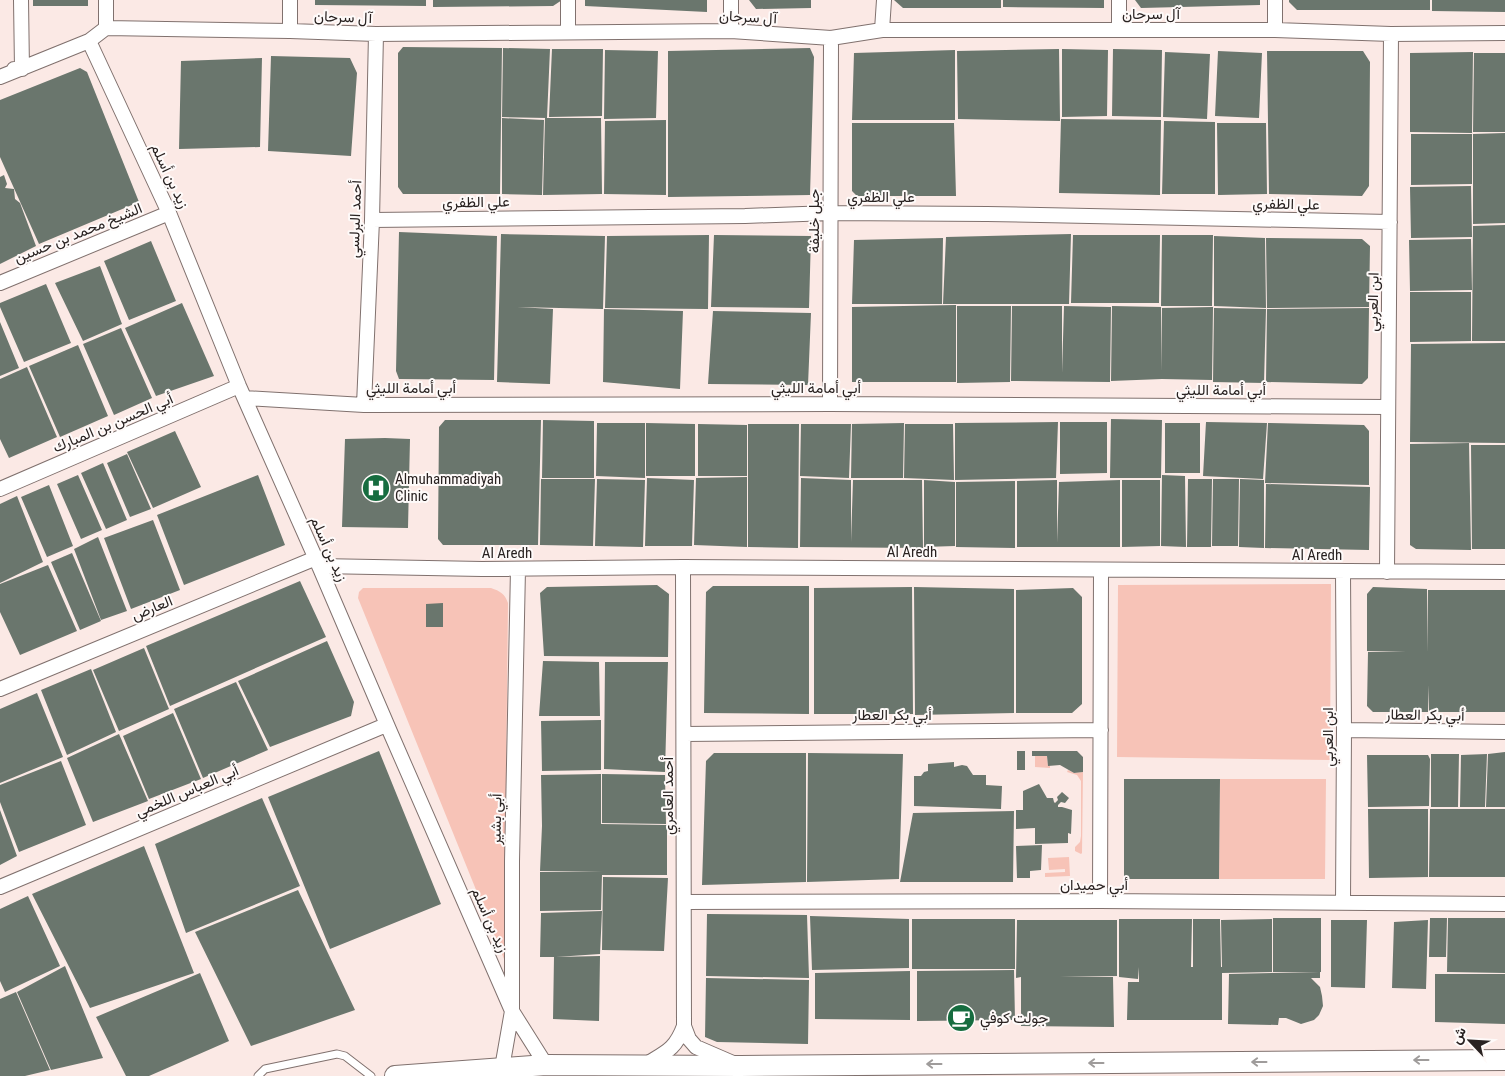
<svg xmlns="http://www.w3.org/2000/svg" width="1505" height="1076" viewBox="0 0 1505 1076" font-family="'Roboto Condensed',Vazirmatn,sans-serif">
	<rect width="100%" height="100%" fill="#fbe9e5"/>
	<path fill="#f7c3b7" d="M1331,584L1330,760L1117,757L1118,585Z
		M363,588H491C500,591 505,594 508,603L504,959L358,598L359,592Z
		M1035,756H1047L1048,766L1050,765V768L1035,767Z
		M1068,770L1074,773L1083,772L1082,853L1081,854L1075,851V847L1080,842L1081,836V781L1077,775L1067,772Z
		M1220,779H1326L1325,879H1219Z
		M1069,857L1070,876L1045,877V873L1065,872V869L1049,870L1048,858Z"/>
	<path fill="#6a766d" d="M33,0H88V6H33Z
		M315,0H426V6L315,5Z
		M433,0H562L553,6L433,7Z
		M585,0H707V12L585,6Z
		M749,0H811V8L756,9Z
		M894,0H1001V8H903Z
		M1003,0H1104V8L1003,7Z
		M1135,0H1260V5L1141,8Z
		M1289,0H1430V10H1297L1289,2Z
		M1432,0H1505V12L1432,11Z
		M403,47L502,48L500,194H403L398,187V53Z
		M503,48L550,49L547,118L502,117Z
		M810,48L814,57L810,195L668,197V51Z
		M552,49H603L602,116L549,117Z
		M1059,49L1060,121L958,119L957,51Z
		M1062,49L1108,50L1107,116L1062,117Z
		M1113,49L1162,50L1161,117L1112,116Z
		M605,50L658,51L656,118L604,119Z
		M955,50V120H852L854,53Z
		M1218,51L1262,53L1259,118L1215,116Z
		M1267,51H1363L1370,62L1369,186L1362,196L1269,194Z
		M1165,52L1210,54L1207,119L1163,117Z
		M1473,52L1472,133L1410,132V53Z
		M1474,53H1505V132H1473Z
		M271,56L350,58L357,73L351,156L268,151Z
		M262,58L260,147L179,149L181,61Z
		M80,68L87,72L139,202L39,244L0,157V100Z
		M502,118L544,120L542,195L502,194Z
		M545,118H601L602,194L543,195Z
		M1061,119L1161,120L1160,195L1059,193Z
		M666,120V195L604,194L605,121Z
		M1164,121L1215,122V194H1162Z
		M852,123H954L956,196H857L852,191Z
		M1217,123H1266L1267,194L1218,195Z
		M1505,133V223L1473,224V134Z
		M1411,134H1472V184L1411,185Z
		M4,175L7,184L5,188L14,189L15,199L20,203L36,246L0,264V177Z
		M1471,186L1472,237L1411,238L1410,187Z
		M1505,225V341H1472L1473,226Z
		M399,232L497,236L494,380L399,379L396,371Z
		M501,234L605,236L603,309L517,307L553,309L550,384L497,382Z
		M1071,234L1069,304H943L946,237Z
		M709,235L708,309L605,308L607,236Z
		M714,235L811,236L809,308L711,307Z
		M1073,235H1160L1159,303H1071Z
		M1162,235H1213L1212,306H1161Z
		M1214,236L1265,238L1266,308L1214,306Z
		M943,238L942,304H852L854,240Z
		M1266,238L1362,239L1370,246L1369,307L1267,308Z
		M1471,239L1472,290L1410,291L1409,240Z
		M151,241L176,301L129,320L104,261Z
		M100,266L122,324L83,341L55,283Z
		M46,284L71,343L24,362L0,307V303Z
		M1410,292H1471V341L1410,342Z
		M182,303L214,376L156,396L125,328Z
		M956,305V382H852V307Z
		M957,306H1011L1010,382L957,383Z
		M1012,306H1062V373L1064,306L1111,307L1110,382L1011,381Z
		M1112,306L1161,307L1162,372V308L1213,307L1212,380L1162,379L1111,381Z
		M1214,308L1266,309L1264,383L1213,382Z
		M1369,308L1368,378L1362,384L1266,382L1267,309Z
		M604,309L683,311L680,389L603,382Z
		M713,311L811,313L808,385L708,384Z
		M0,322L19,368L0,376Z
		M121,328L152,398L114,415L83,344Z
		M1505,343V443L1410,442L1411,344Z
		M78,345L108,416L60,437L29,366Z
		M27,367L57,437L9,458L0,439V379Z
		M1111,419L1162,420L1161,478H1110Z
		M445,420H541L538,545H443L438,539L439,427Z
		M543,420L594,421V478H542Z
		M1058,422L1056,478L955,480V423Z
		M1060,422H1107V473L1060,474Z
		M1206,422L1267,423L1263,479L1203,476Z
		M597,423H645V478L596,476Z
		M646,423L695,424V476H646Z
		M904,423L903,478H851L852,424Z
		M1165,423H1200V473H1165Z
		M1268,423L1364,425L1369,431V485L1265,483Z
		M698,424L747,425V476H698Z
		M748,424H799L798,548L748,547Z
		M801,424H851L849,478L800,476Z
		M905,424H953L954,480L904,478Z
		M175,431L201,487L153,508L127,452Z
		M385,438L410,439L408,528L342,527L345,439Z
		M1469,443L1471,550L1416,549L1410,545V444Z
		M1471,445H1505V549H1472Z
		M127,454L151,509L130,517L107,463Z
		M103,463L127,520L106,529L81,473Z
		M78,475L102,530L81,539L57,484Z
		M258,475L285,545L184,585L157,515Z
		M1162,475L1185,476L1186,547L1161,546Z
		M747,477V547L694,545L696,478Z
		M647,478L694,480L692,546H645Z
		M801,478L851,480V542L853,480H922L923,548L800,547Z
		M541,479H595L593,546L540,545Z
		M597,479L645,480L643,547L595,546Z
		M1188,479H1212L1211,547H1187Z
		M1213,479H1239L1238,546H1212Z
		M1240,479L1264,480V548L1239,547Z
		M924,480L955,482V546L924,547Z
		M1057,480V543L1059,482L1120,480V547H1017V481Z
		M1122,480H1160V546L1122,547Z
		M1015,481V548L956,547V482Z
		M1266,484L1370,487L1369,550L1265,548Z
		M49,485L73,546L47,557L21,497Z
		M17,496L43,562L0,583V504Z
		M153,520L180,590L131,609L104,538Z
		M98,537L127,611L101,620L74,549Z
		M72,553L101,621L80,630L51,562Z
		M48,565L77,631L20,655L0,612V584Z
		M300,581L326,637L170,706L146,646Z
		M657,585L669,594L668,657L544,656L540,593L547,587Z
		M713,586H809V714L704,713L706,592Z
		M912,587L913,714H814V588Z
		M914,587L1014,589V713L915,715Z
		M1373,587L1427,589L1428,653V590H1505V712H1429V685L1428,712H1373L1367,706L1368,652H1406L1367,651V594Z
		M1073,588L1082,597V704L1072,713H1016V590Z
		M443,603V627H426V604Z
		M327,641L354,702L351,716L270,747L238,681Z
		M144,648L169,709L119,731L93,670Z
		M543,661L599,662L600,716H539Z
		M605,662H668L665,772L604,769Z
		M91,669L116,732L67,755L41,690Z
		M236,682L268,750L203,778L174,709Z
		M37,693L63,757L0,783V709Z
		M173,713L201,779L149,799L123,736Z
		M601,720V770L542,771L541,721Z
		M119,734L148,801L93,822L67,758Z
		M379,751L441,904L330,949L268,797Z
		M1017,751H1025V770H1017Z
		M1032,751H1077L1083,757V772L1074,773L1060,765L1048,766L1047,756H1032Z
		M1505,752V807H1486L1488,754Z
		M714,753H806V882L702,885L706,761Z
		M808,753L903,754L899,879L807,882Z
		M1431,754H1459L1458,807H1431Z
		M1487,754L1485,807H1460L1461,755Z
		M1367,755H1428L1430,759L1429,806L1368,807Z
		M61,761L86,825L19,852L0,802V785Z
		M954,762V767L962,765L967,766L973,775H986V785L1002,786L1001,809L914,806V776H921L924,772L928,771V764Z
		M601,774V824L667,825V875H602L601,910L540,911V872L603,871H540L542,826L541,775Z
		M602,774L665,775L666,824L602,823Z
		M1124,779H1220L1219,879H1124Z
		M1039,784L1047,798H1053L1054,802L1055,803L1058,800L1057,797L1062,792L1069,798L1065,803L1061,802L1058,805V807H1062L1072,810L1071,834L1068,833V843L1035,844V828L1016,829V810H1023V791Z
		M262,798L300,886L186,933L155,844Z
		M1368,809H1428V877L1369,878Z
		M1430,809H1505V877H1429Z
		M0,810L17,856L0,865Z
		M1014,811L1013,882H900L913,813Z
		M1042,845L1041,870L1030,871V878H1017L1016,846Z
		M144,846L194,973L90,1008L32,894Z
		M603,877L668,878L664,951L602,950Z
		M298,890L355,1010L251,1046L195,932Z
		M28,896L60,966L5,992L0,981V909Z
		M602,911L600,954L556,957L600,956L599,1021L553,1019L554,957H540L541,913Z
		M707,914L807,915L809,978L706,976Z
		M810,916L909,919V968L812,970Z
		M1273,918H1321V972H1273Z
		M1430,918H1447L1446,957H1429Z
		M1448,918H1505V973L1447,972Z
		M912,919H1015V969H912Z
		M1119,919H1192L1191,967H1193V919H1220L1221,967H1222L1221,920L1272,919V972L1222,973V1020H1127L1128,982H1139V967L1138,979L1119,977Z
		M1017,920H1117V976L1060,977H1113L1114,1027L1021,1026V977L1016,978Z
		M1331,920H1367L1365,988L1331,987Z
		M1428,920L1426,989L1392,988L1394,922Z
		M65,966L103,1058L51,1070L17,992Z
		M1014,970L1015,1020L917,1021V971Z
		M910,971V1020L815,1019V973Z
		M1320,972V978H1311L1320,987L1322,996L1323,1006L1319,1015L1314,1020L1301,1024L1286,1018H1279L1278,1025L1228,1024L1229,974Z
		M200,973L229,1041L149,1076H126L96,1017Z
		M1435,974H1505V1024L1435,1022Z
		M706,978L809,980L808,1044L717,1042L705,1037Z
		M16,992L50,1070L25,1076H0V999Z"/>
	<g fill="none" stroke-linecap="round" stroke-linejoin="round">
		<defs>
			<path id="lane" d="M258,1076L265,1069L337,1054L345,1056L371,1076"/>
			<path id="street" d="M106,28V0
				M882,30L884,0
				M1119,30V0
				M1275,30V0
				M290,31V0
				M731,31V0
				M568,32V0
				M89,41L169,213L239,386L319,566L391,734L512,1011L546,1065
				M14,69H22L21,0
				M0,77L89,41L106,28L290,31L376,34L731,31L831,38L882,30H1275L1391,34L1505,33
				M372,220L745,216L830,213L987,214L1390,222
				M0,283L169,213
				M245,398L364,405L830,404L1387,407
				M830,404L831,38
				M364,405L372,220L376,34
				M0,489L239,386
				M319,566L482,569L683,567L1505,572
				M1387,572C1387,393 1391,213 1391,34
				M0,689L316,558
				M1344,730L1505,732
				M684,734L1101,730
				M0,887L386,725
				M1100,901L1101,570
				M684,902L1100,901L1505,904
				M1343,903L1344,730L1343,572
				M684,1026L689,1039L696,1047L733,1063
				M645,1065C666,1052 675,1050 684,1026L683,567
				M502,1068L512,1011V861L518,569"/>
			<path id="secondary" d="M395,1076L546,1065L740,1066L1505,1060"/>
		</defs>
		<use href="#lane" stroke="#80716e" stroke-width="9"/>
		<use href="#street" stroke="#80716e" stroke-width="16"/>
		<use href="#secondary" stroke="#80716e" stroke-width="22"/>
		<use href="#lane" stroke="#fff" stroke-width="7"/>
		<use href="#street" stroke="#fff" stroke-width="14"/>
		<use href="#secondary" stroke="#fff" stroke-width="20"/>
	</g>
	<defs><path id="oneway-shaft" d="M-6 0H5M1.5-3L5.5 0L1.5 3" fill="none" stroke-width="1.6" stroke-linecap="round" stroke-linejoin="round" transform="scale(1.25)"/></defs>
	<g stroke="#9f9c9b">
		<use href="#oneway-shaft" transform="translate(1421 1060) rotate(180)"/>
		<use href="#oneway-shaft" transform="translate(1259 1062) rotate(180)"/>
		<use href="#oneway-shaft" transform="translate(1096 1063) rotate(180)"/>
		<use href="#oneway-shaft" transform="translate(934 1064) rotate(180)"/>
	</g>
	<defs>
		<symbol id="hospital-disc" viewBox="-11 -11 22 22"><circle r="9.5" fill="#166c3f" stroke="#fefaf9"/><path d="M-5-5h3v3.5h4V-5h3V5h-3V1.5h-4V5h-3Z" fill="#fff"/></symbol>
		<symbol id="cafe-disc" viewBox="-11 -11 22 22"><circle r="9.5" fill="#166c3f" stroke="#fefaf9"/><path d="M-5.5-4.5H6V0H3Q3 3.5 0 3.5H-2.5Q-5.5 3.5-5.5 0ZM3-3.2v2h1.7v-2ZM-6 4.5H4V6H-6Z" fill="#fff"/></symbol>
	</defs>
	<g fill-rule="evenodd">
		<use href="#hospital-disc" x="360" y="472" width="32" height="32"/>
		<use href="#cafe-disc" x="945" y="1002" width="32" height="32"/>
	</g>
	<g text-anchor="middle" stroke-width="4" stroke-linejoin="round" paint-order="stroke">
		<g font-size="15" fill="#292221" stroke="#fefaf9">
			<text x="1151" y="19">آل سرحان</text>
			<text transform="translate(343 17) rotate(2)" y="5">آل سرحان</text>
			<text transform="translate(748 17) rotate(3)" y="5">آل سرحان</text>
			<text transform="translate(170 176) rotate(65)" y="5">زيد بن أسلم</text>
			<text x="881" y="202">علي الظفري</text>
			<text transform="translate(476 202) rotate(-1)" y="5">علي الظفري</text>
			<text transform="translate(1286 204) rotate(1)" y="5">علي الظفري</text>
			<text transform="translate(355 219) rotate(-88)" y="5">أحمد البرلسي</text>
			<text transform="translate(814 221) rotate(-90)" y="5">جبل خليفة</text>
			<text transform="translate(78 233) rotate(-22)" y="5">الشيخ محمد بن حسين</text>
			<text transform="translate(1373 302) rotate(-89)" y="5">ابن العربي</text>
			<text x="411" y="393">أبي أمامة الليثي</text>
			<text x="816" y="393">أبي أمامة الليثي</text>
			<text x="1221" y="395">أبي أمامة الليثي</text>
			<text transform="translate(113 423) rotate(-23)" y="5">أبي الحسن بن المبارك</text>
			<text transform="translate(329 549) rotate(66)" y="5">زيد بن أسلم</text>
			<text x="912" y="557">Al Aredh</text>
			<text x="507" y="558">Al Aredh</text>
			<text x="1317" y="560">Al Aredh</text>
			<text transform="translate(152 608) rotate(-22)" y="5">العارض</text>
			<text x="892" y="720">أبي بكر العطار</text>
			<text transform="translate(1425 715) rotate(1)" y="5">أبي بكر العطار</text>
			<text transform="translate(1328 737) rotate(-90)" y="5">ابن العربي</text>
			<text transform="translate(187 791) rotate(-23)" y="5">أبي العباس اللخمي</text>
			<text transform="translate(668 796) rotate(-90)" y="5">أحمد العامري</text>
			<text transform="translate(496 819) rotate(-89)" y="5">أبي بشير</text>
			<text x="1094" y="890">أبي حميدان</text>
			<text transform="translate(490 920) rotate(66)" y="5">زيد بن أسلم</text>
		</g>
		<g font-size="15" fill="#292221" stroke="#fefaf9" text-anchor="start">
			<text x="395" y="484">Almuhammadiyah<tspan x="395" dy="17">Clinic</tspan></text>
			<text x="980" y="1023">جولت كوفي</text>
		</g>
	</g>
	<g transform="translate(1470 1041) rotate(295)" stroke="#fefaf9" stroke-width="4" paint-order="stroke">
	<path d="M0-4L9 19L0 12L-9 19Z" fill="#292221"/>
	<text y="-8" font-size="14" font-weight="bold" text-anchor="middle" fill="#292221">ش</text>
	</g>
</svg>
